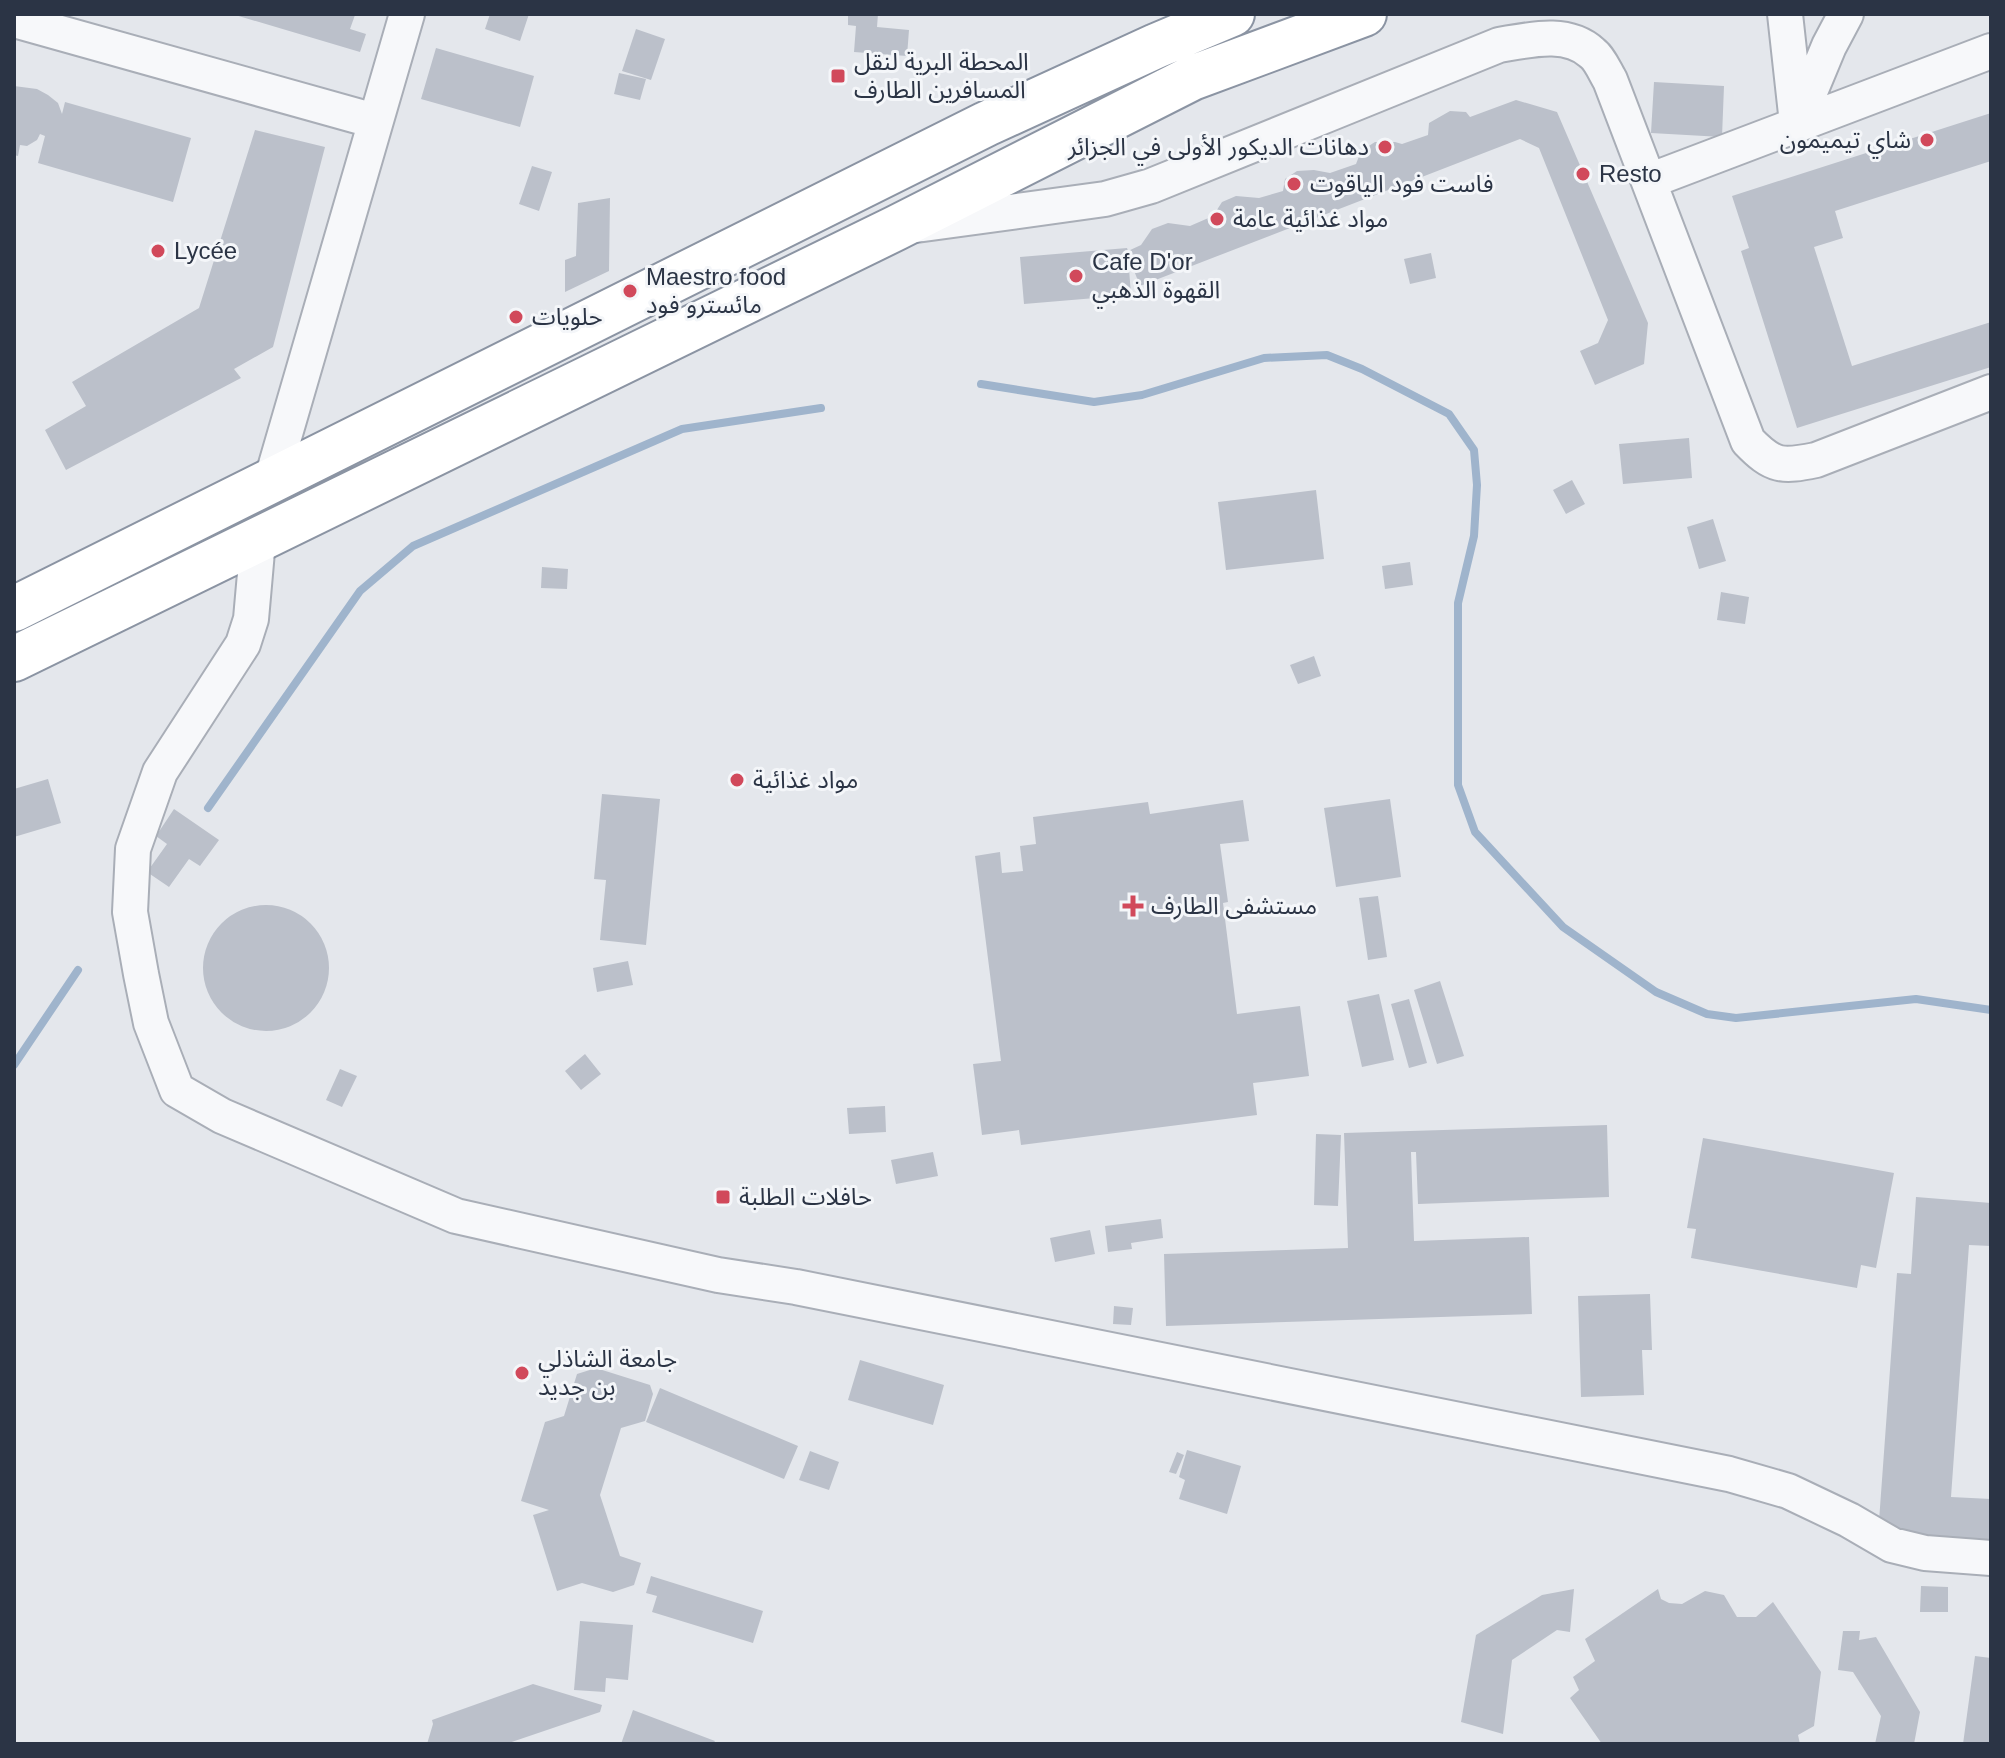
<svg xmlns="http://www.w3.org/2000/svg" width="2005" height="1758" viewBox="0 0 2005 1758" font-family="Helvetica,'Noto Sans Arabic',sans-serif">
	<rect width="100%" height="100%" fill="#e4e7ec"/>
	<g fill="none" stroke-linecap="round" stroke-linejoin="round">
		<path stroke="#9fb4cc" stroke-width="8" d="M981,384L1094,402L1142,395L1264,358L1327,355L1362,369L1449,414L1474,450L1477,485L1474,536L1458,603V785L1475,832L1563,927L1656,992L1707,1014L1736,1018L1916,999L1991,1010
			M208,808L360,591L413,546L682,429L821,408
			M14,1065L78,970"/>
	</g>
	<path fill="#bbc0ca" d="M232,14H352L355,15L350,29L366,34L360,52Z
		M490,14H529L520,41L485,29Z
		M848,14H878L877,27L909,30L907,56L854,52L856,26L848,25Z
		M636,29L665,39L651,80L622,71Z
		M436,48L534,76L520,127L421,99Z
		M619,73L646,79L640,100L614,94Z
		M1654,82L1724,86L1722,137L1651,133Z
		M14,86L37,89L48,95L58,103L62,114L65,102L191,138L173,202L38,163L45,136L40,134L37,140L27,146L20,145L18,156L14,155Z
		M1516,100L1557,112L1648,323L1644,364L1595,385L1580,351L1598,343L1608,320L1539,148L1520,139L1140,286L1128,255L1131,295L1024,304L1020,257L1127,248L1128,251L1141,245L1152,229L1168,223L1190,226L1213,216L1222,202L1236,196L1259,198L1283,191L1285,179L1297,171L1314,170L1330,173L1356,164L1361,151L1375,142H1395L1402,144L1428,135L1429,123L1450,111L1466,112L1470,117Z
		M1991,113V161L1835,211L1843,238L1814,247L1852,366L1991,322V367L1797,428L1741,251L1749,248L1732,196Z
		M255,130L325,147L273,347L234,369L241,378L66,470L45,430L86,406L72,382L199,308Z
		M532,166L552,172L539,211L519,204Z
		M610,198L609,271L565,292V260L576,256L578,203Z
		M1431,253L1436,278L1410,284L1404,259Z
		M1689,438L1692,478L1623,484L1619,444Z
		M1572,480L1585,504L1566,514L1553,490Z
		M1316,490L1324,559L1226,570L1218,502Z
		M1713,519L1726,561L1699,569L1687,527Z
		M1410,562L1413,585L1385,589L1382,566Z
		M542,567L568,569L567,589L541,588Z
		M1721,592L1749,597L1745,624L1717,620Z
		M1314,656L1321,676L1298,684L1290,665Z
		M48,779L61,823L14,837V789Z
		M602,794L660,799L646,945L600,940L606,880L594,879Z
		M1390,799L1401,877L1336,887L1324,808Z
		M1243,800L1249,841L1220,844L1228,902L1223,903L1237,1014L1300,1006L1309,1076L1253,1083L1257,1115L1021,1145L1019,1130L982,1135L973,1064L1001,1061L975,856L1000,852L1002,873L1023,871L1020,846L1036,844L1033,817L1148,802L1150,814Z
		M174,809L219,840L200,866L189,859L169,887L147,872L167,844L156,836Z
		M1378,896L1387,957L1368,960L1359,898Z
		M203 968a63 63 0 1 1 126 0a63 63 0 1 1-126 0Z
		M628,961L633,985L597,992L593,968Z
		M1440,981L1464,1056L1437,1064L1414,990Z
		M1379,994L1394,1060L1362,1067L1347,1001Z
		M1409,999L1427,1063L1409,1068L1391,1004Z
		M585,1054L601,1074L581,1090L565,1071Z
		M340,1069L357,1076L342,1107L326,1100Z
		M885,1106L886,1132L849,1134L847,1108Z
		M1607,1125L1609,1197L1418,1204L1416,1152H1411L1414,1241L1529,1237L1532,1314L1166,1326L1164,1254L1348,1248L1344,1133Z
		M1316,1134L1341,1135L1338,1206L1314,1205Z
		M1703,1138L1894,1173L1876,1268L1861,1265L1857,1288L1691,1258L1696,1229L1687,1228Z
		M933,1152L938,1176L896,1184L891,1160Z
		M1916,1197L1991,1203V1246L1969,1245L1951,1497L1991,1499V1543L1878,1535L1897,1273L1911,1274Z
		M1161,1219L1163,1238L1131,1243L1132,1249L1108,1252L1105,1226Z
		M1090,1230L1095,1254L1055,1262L1050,1238Z
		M1650,1294L1652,1350H1642L1644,1395L1581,1397L1578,1296Z
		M1114,1306L1133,1308L1131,1325L1113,1324Z
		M860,1360L944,1385L933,1425L848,1400Z
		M596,1368L650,1385L653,1394L645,1421L621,1428L600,1495L620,1556L641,1563L634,1585L613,1592L582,1583L557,1591L533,1515L549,1510L521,1501L545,1422L564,1416L577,1374Z
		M660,1388L798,1446L784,1479L646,1422Z
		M1187,1450L1241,1466L1227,1514L1179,1499L1185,1480L1179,1477Z
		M810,1451L839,1462L829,1490L799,1480Z
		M1177,1452L1184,1455L1176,1474L1169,1472Z
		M651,1576L763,1611L753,1643L652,1612L657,1596L646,1593Z
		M1921,1586L1948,1587V1612H1920Z
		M1574,1589L1570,1632L1557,1630L1512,1660L1503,1734L1461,1722L1476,1635L1542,1595Z
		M1658,1589L1661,1599L1669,1603L1682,1604L1705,1591L1724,1595L1737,1617H1756L1773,1602L1821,1672L1814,1726L1798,1735L1800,1744H1602L1570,1698L1579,1690L1573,1677L1595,1661L1585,1639Z
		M580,1621L633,1625L628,1680L606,1678L605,1692L574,1690Z
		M1843,1631H1860L1859,1640L1876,1637L1920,1712L1914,1744H1875L1881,1716L1853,1672L1838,1670Z
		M1975,1656L1991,1658V1744H1963Z
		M533,1684L602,1705L600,1712L506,1744H427L433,1724L432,1720Z
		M633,1710L715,1741L713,1744H621Z"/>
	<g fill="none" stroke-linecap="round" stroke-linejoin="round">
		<defs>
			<path id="minor" d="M1785,14L1797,123L1829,46L1846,14
				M14,20L375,121
				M1649,181L1991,51
				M916,225L1105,199L1151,186L1499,45C1529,40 1567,30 1592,53C1600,59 1605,72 1610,80L1748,441C1773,467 1782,467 1816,460L1991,392
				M271,482L407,14
				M258,540L251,619L243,644L160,772L133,849L130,912L141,974L151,1023L177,1090L222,1116L456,1216L718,1275L796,1287L1729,1474L1788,1491L1849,1520L1892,1545L1925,1553L1991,1558"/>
			<path id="highway" d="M14,609L986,124L1156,46L1232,14
				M14,659L896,228L1192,78L1364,14"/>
		</defs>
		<use href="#minor" stroke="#a9aeb7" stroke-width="38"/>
		<use href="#highway" stroke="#8b94a3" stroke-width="48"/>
		<use href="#minor" stroke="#f7f8fa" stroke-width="34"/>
		<use href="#highway" stroke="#fff" stroke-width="44"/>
	</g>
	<g fill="#d1495b" stroke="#f4f6f9" stroke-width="3">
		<rect x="830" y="68" width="16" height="16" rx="4"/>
		<circle cx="1927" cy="140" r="8"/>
		<circle cx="1385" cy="147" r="8"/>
		<circle cx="1583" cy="174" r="8"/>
		<circle cx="1294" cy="184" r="8"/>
		<circle cx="1217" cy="219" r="8"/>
		<circle cx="158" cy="251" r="8"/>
		<circle cx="1076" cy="276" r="8"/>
		<circle cx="630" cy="291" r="8"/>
		<circle cx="516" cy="317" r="8"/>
		<circle cx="737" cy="780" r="8"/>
		<path d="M1129 894h8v8h8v8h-8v8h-8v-8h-8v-8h8z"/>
		<rect x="715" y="1189" width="16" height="16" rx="4"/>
		<circle cx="522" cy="1373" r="8"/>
	</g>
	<g text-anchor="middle" stroke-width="6" stroke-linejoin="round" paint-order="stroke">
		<g font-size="24" fill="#2b3445" stroke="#f4f6f9" text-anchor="start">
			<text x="854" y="70">المحطة البرية لنقل<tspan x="854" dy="28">المسافرين الطارف</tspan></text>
			<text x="1911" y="148" text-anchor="end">شاي تيميمون</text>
			<text x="1369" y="155" text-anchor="end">دهانات الديكور الأولى في الجزائر</text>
			<text x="1599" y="182">Resto</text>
			<text x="1310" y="192">فاست فود الياقوت</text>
			<text x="1233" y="227">مواد غذائية عامة</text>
			<text x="174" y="259">Lycée</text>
			<text x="1092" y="270">Cafe D'or<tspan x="1092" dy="28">القهوة الذهبي</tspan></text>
			<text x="646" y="285">Maestro food<tspan x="646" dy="28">مائسترو فود</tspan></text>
			<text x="532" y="325">حلويات</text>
			<text x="753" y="788">مواد غذائية</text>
			<text x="1151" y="914">مستشفى الطارف</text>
			<text x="739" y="1205">حافلات الطلبة</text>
			<text x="538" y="1367">جامعة الشاذلي<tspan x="538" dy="28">بن جديد</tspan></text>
		</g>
	</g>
	<rect width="2005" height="1758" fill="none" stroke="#2b3445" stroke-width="32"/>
</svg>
